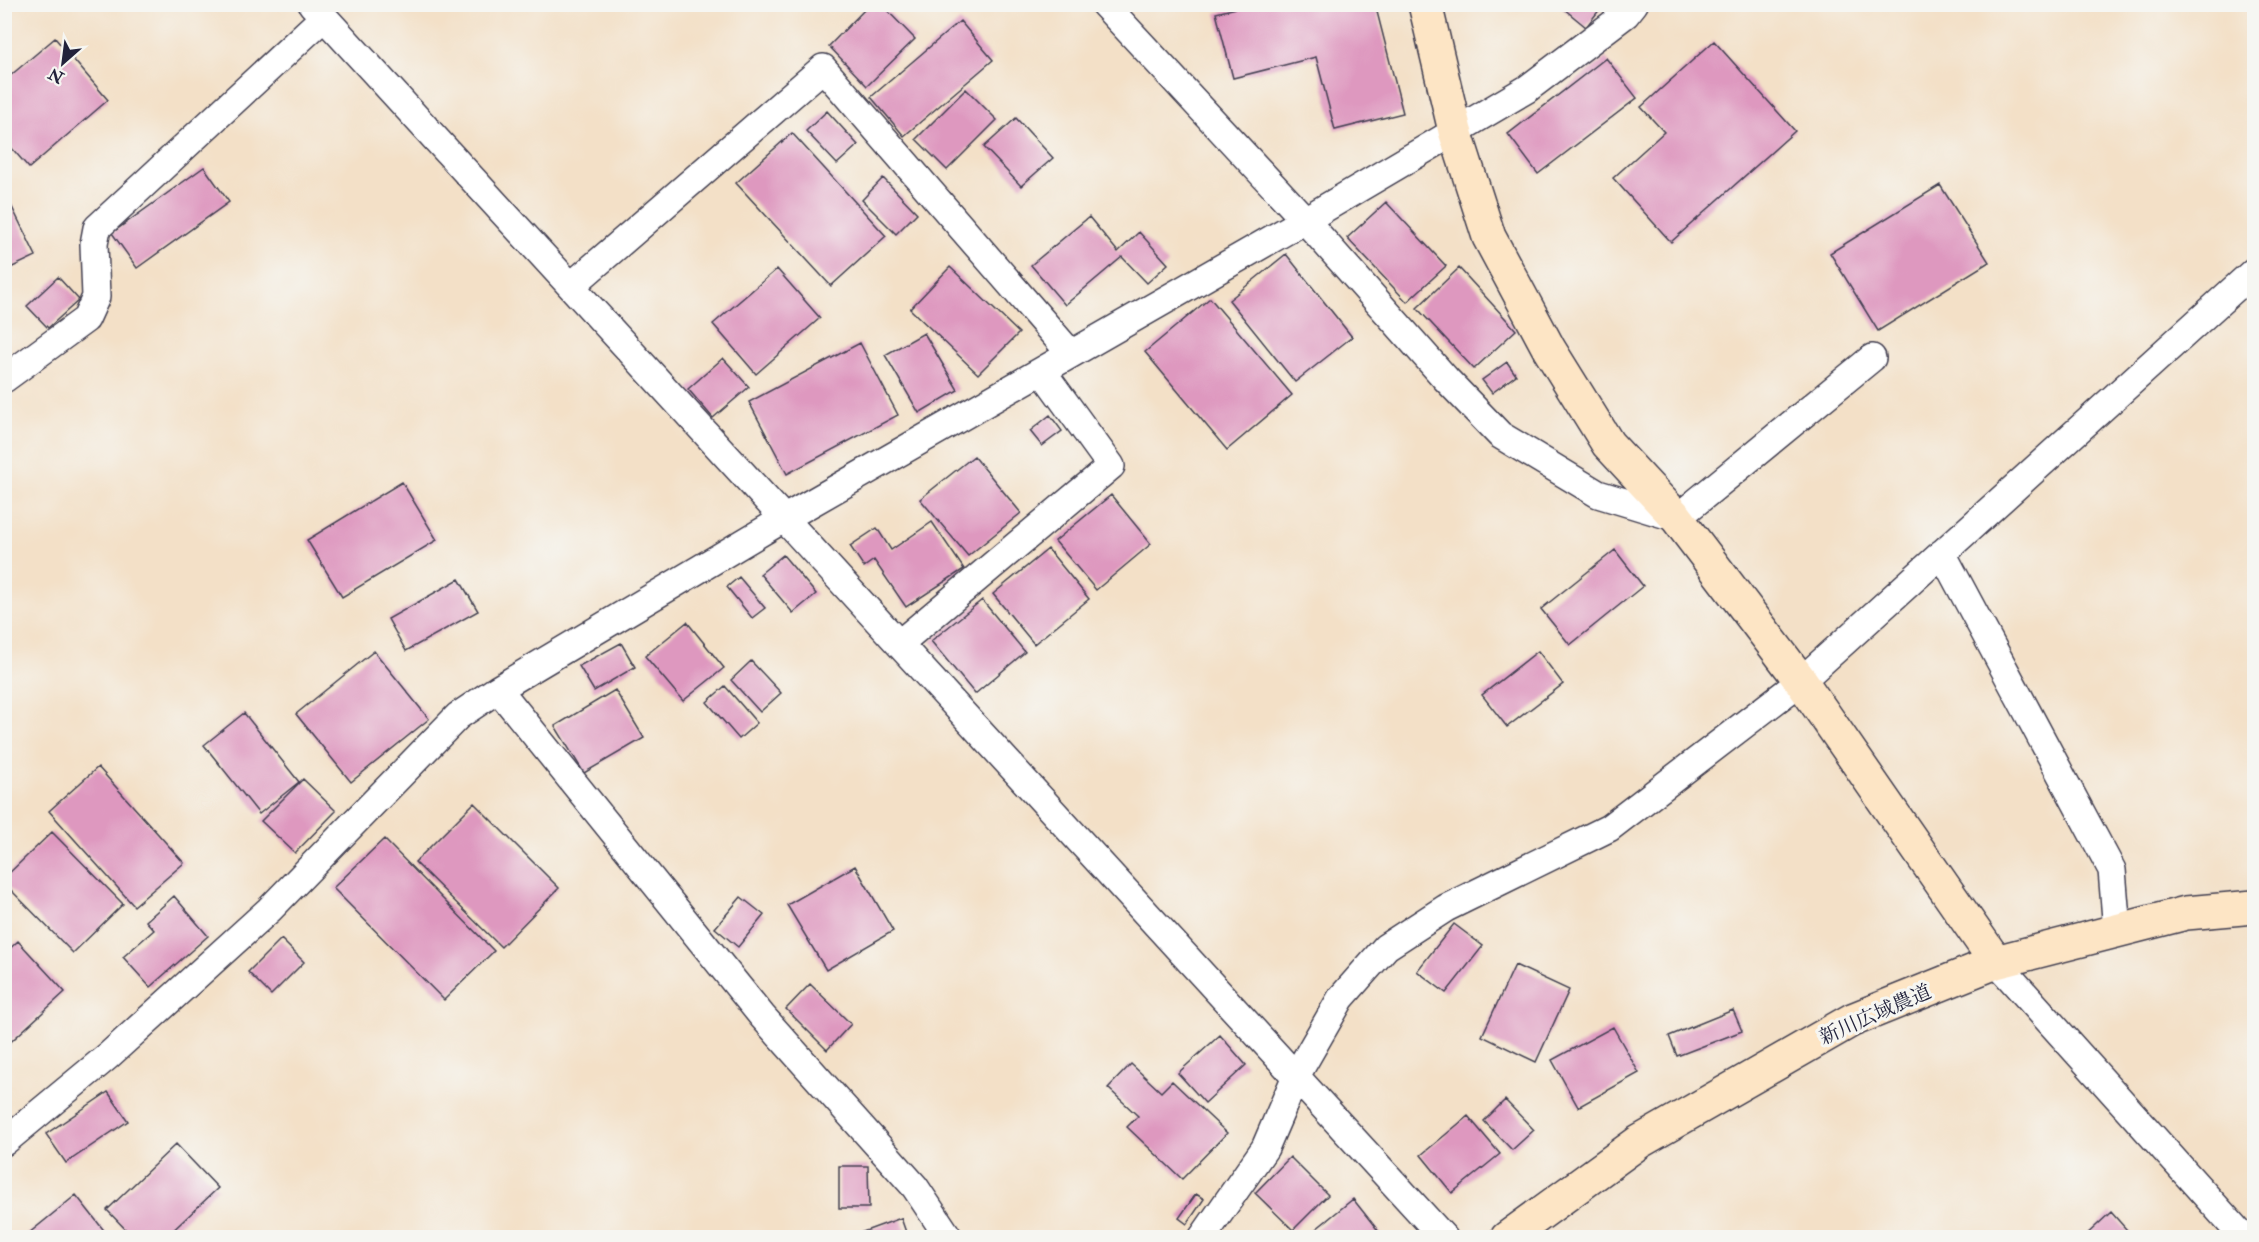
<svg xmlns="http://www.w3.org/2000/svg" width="2259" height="1242" viewBox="0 0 2259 1242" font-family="'IM FELL Double Pica','Noto Serif JP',serif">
	<rect width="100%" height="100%" fill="#f6f6f2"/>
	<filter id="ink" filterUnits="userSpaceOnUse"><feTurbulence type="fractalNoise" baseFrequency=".0167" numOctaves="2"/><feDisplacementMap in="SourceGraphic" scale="12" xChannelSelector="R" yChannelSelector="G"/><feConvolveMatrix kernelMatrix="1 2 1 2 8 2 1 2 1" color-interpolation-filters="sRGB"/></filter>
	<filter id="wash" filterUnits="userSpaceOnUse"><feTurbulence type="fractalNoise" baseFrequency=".008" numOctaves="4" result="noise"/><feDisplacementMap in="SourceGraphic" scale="24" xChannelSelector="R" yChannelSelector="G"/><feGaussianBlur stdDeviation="1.35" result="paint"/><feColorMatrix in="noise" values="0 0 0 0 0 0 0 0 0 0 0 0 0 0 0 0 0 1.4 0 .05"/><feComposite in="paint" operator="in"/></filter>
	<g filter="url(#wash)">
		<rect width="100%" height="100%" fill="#f3e0c7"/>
		<g id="blocks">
			<path fill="#de98bf" d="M870,4H881L915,39L867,86L829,46Z
				M1252,4H1375L1403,113L1335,130L1316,57L1233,78L1216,13Z
				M1558,4H1604L1586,27Z
				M960,21L993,60L904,136L871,97Z
				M55,38L108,100L29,168L4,139V81Z
				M1714,41L1795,131L1671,242L1613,178L1664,132L1641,107Z
				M1606,58L1637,98L1538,174L1508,134Z
				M966,89L997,120L947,170L916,139Z
				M827,111L858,145L837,164L806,131Z
				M1016,118L1053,158L1021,186L984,147Z
				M792,133L886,236L831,286L736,183Z
				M204,167L229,202L137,268L112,233Z
				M883,178L917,213L896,234L862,200Z
				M1940,185L1989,262L1878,331L1830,253Z
				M4,191L36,256L4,271Z
				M1386,202L1446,266L1407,302L1347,238Z
				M1089,217L1118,252L1139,232L1168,264L1147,283L1122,257L1065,305L1031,265Z
				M1286,254L1352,337L1295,382L1229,300Z
				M950,267L1019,333L978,374L910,309Z
				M1459,268L1516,330L1474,369L1417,308Z
				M777,269L820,318L756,374L713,324Z
				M58,277L79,300L48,328L27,306Z
				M1210,298L1292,395L1227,450L1145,352Z
				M924,333L958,390L919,413L885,355Z
				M860,343L898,415L787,474L749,402Z
				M723,358L749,387L713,418L688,389Z
				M1507,362L1516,375L1492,393L1482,380Z
				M1050,415L1062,431L1042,446L1030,431Z
				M974,456L1021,513L968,556L920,499Z
				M402,482L437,540L342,597L307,540Z
				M1111,495L1151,544L1096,590L1055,541Z
				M932,522L964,569L906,607L874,560L864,567L850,546L877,528L891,550Z
				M1048,549L1089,599L1034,644L993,594Z
				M1615,550L1643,586L1570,645L1541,609Z
				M783,555L816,594L793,613L760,574Z
				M739,577L765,608L752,618L727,587Z
				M459,579L478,611L406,651L388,619Z
				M982,600L1025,652L975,694L931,641Z
				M687,622L724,668L683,701L645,656Z
				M621,643L635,667L594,691L579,666Z
				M374,651L429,719L351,782L296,714Z
				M1538,651L1563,684L1507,727L1482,695Z
				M751,661L781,693L760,712L731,680Z
				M725,686L757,723L739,739L707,702Z
				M615,690L644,738L584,773L555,726Z
				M244,713L299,782L259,814L204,745Z
				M98,767L184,863L134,906L49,811Z
				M303,779L336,811L295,853L261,821Z
				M474,803L559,888L501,947L415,862Z
				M52,832L123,904L73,953L4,883V878Z
				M384,839L494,951L444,1000L333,888Z
				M855,866L893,931L826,970L787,905Z
				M174,896L208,936L150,987L123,957L154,930L146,921Z
				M741,897L764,915L738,947L715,928Z
				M1454,924L1483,946L1446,993L1417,971Z
				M281,939L304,962L271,995L248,972Z
				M18,941L65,992L4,1048V954Z
				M1515,965L1569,990L1536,1062L1482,1036Z
				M810,984L851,1024L827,1050L786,1009Z
				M1733,1010L1742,1031L1677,1056L1669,1036Z
				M1613,1027L1639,1073L1578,1107L1552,1060Z
				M1220,1035L1246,1065L1205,1103L1178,1073Z
				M1131,1064L1161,1092L1172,1081L1227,1133L1182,1179L1127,1127L1138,1116L1108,1088Z
				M108,1092L128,1121L66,1163L46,1134Z
				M1505,1100L1534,1130L1512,1150L1484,1121Z
				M1468,1116L1500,1154L1452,1193L1421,1155Z
				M176,1144L218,1188L165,1238H134L107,1210Z
				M1290,1157L1328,1195L1293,1230L1255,1193Z
				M839,1166H868L869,1208H839Z
				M1196,1194L1204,1199L1187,1224L1179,1218Z
				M76,1195L110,1238H23Z
				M1353,1199L1384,1238H1305Z
				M2111,1212L2134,1238H2083Z
				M901,1218L908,1238H849V1237Z"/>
		</g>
	</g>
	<g filter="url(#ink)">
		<use href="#blocks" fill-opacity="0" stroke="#413e50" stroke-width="1.5"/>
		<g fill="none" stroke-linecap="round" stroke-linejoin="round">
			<defs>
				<path id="street" d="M312,4L1444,1238
					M1104,4L1305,220L1446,379L1500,435L1598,494L1677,518L1872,358
					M571,286L823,68L1071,354
					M4,379L86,319L96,297L94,244L97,228L324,17
					M1942,553L2112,870L2117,931
					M900,643L1111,466L1042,371
					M498,689L762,1016L915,1187L949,1238
					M1996,962L2244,1238
					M4,1142L108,1056L269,910L458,716L498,689L785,518L1305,220L1527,89L1626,14L1634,4
					M1202,1238L1265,1148L1296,1076L1341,998L1386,947L1446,908L1609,828L1801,681L2254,271"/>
				<path id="secondary" d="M1425,4L1455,131L1489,237L1549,349L1608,444L1677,518L1801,681L1996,962
					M1507,1238L1639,1142L1852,1020L1996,962L2186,913L2254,907"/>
			</defs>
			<use href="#street" stroke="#413e50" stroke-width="30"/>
			<use href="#secondary" stroke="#413e50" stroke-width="36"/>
			<use href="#street" stroke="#fff" stroke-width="27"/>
			<use href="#secondary" stroke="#fde5c5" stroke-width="33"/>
		</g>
	</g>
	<g text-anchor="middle" stroke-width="6" stroke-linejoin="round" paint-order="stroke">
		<g font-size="20" fill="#22223b" stroke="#f6f6f2">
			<text transform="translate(1875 1014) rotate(-24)" y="7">新川広域農道</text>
		</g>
	</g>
	<rect width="2259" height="1242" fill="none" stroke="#f6f6f2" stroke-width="24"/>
	<g transform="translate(63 63) rotate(208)" stroke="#f6f6f2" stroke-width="4.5" paint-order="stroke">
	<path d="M0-4.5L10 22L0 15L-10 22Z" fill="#22223b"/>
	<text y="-9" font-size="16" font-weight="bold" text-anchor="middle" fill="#22223b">N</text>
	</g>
</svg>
